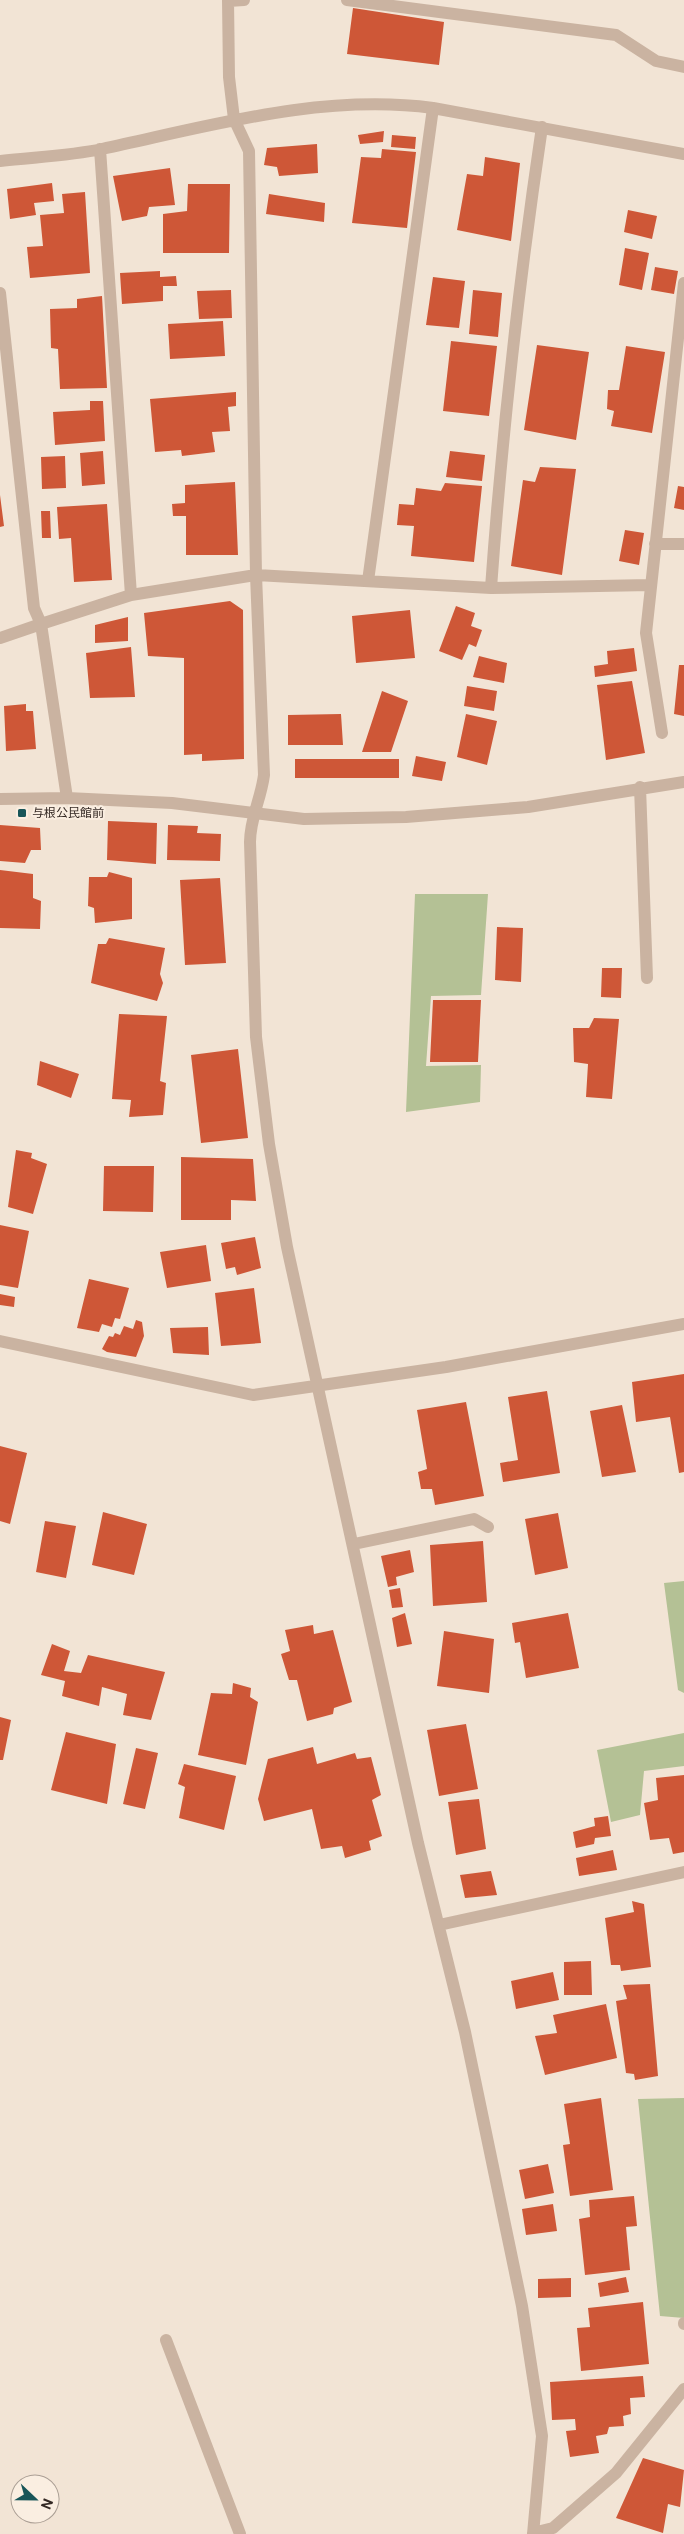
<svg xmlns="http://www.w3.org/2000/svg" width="684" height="2534" viewBox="0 0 684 2534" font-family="Roboto,'Noto Sans JP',sans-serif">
	<rect width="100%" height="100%" fill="#f2e4d5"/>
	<path fill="#b4c195" d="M415,894H488L481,995L431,996L426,1066L481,1065L480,1102L406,1112Z
		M684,1581V1693L678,1690L664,1583Z
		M684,1733V1766L644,1771L640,1815L611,1822L597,1750Z
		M684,2098V2318L660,2316L638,2099Z"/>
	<path fill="#ce5737" d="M353,8L444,22L439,65L347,54Z
		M384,131L383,142L360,144L358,135Z
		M392,135L416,137L415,149L391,147Z
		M317,144L318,173L279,176L277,167L264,165L267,148Z
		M382,149L416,152L407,228L352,223L361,157L381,158Z
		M485,157L520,163L511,241L457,230L467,174L483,176Z
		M170,168L175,205L149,207L147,216L122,221L113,176Z
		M52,183L54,201L34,203L36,215L10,219L7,189Z
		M188,184H230L229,253H163V214L187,211Z
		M85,192L90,273L30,278L27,247L43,246L40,215L64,213L62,194Z
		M269,194L325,203L324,222L266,214Z
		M628,210L657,216L652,239L624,232Z
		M625,248L649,253L642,290L619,285Z
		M655,267L678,271L674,294L651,290Z
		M160,271V277L176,276L177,286H163V301L122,304L120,273Z
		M433,277L465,281L459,328L426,325Z
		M231,290L232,318L199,319L197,291Z
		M473,290L502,293L498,337L469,334Z
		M102,296L107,388L60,389L58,349L51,348L50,309L77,308V299Z
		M223,321L225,356L170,359L168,324Z
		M451,341L497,346L489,416L443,411Z
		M537,345L589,352L576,440L524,430Z
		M626,346L665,352L652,433L611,426L614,411L607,409L608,390H619Z
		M236,392V406L228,407L230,431L212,432L215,452L182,456L181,450L155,452L150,399Z
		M90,401H103L105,441L55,445L53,412L90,410Z
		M103,451L105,484L82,486L80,453Z
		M450,451L485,455L482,481L446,477Z
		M65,456L66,488L42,489L41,457Z
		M540,467L576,469L562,575L511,566L523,480L535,482Z
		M235,482L238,555H186V516H173L172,504L185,503V485Z
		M445,483L482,486L474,562L411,556L414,526L397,525L399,504L414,505L416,488L441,491Z
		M678,486L684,487V510L674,508Z
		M0,495L4,526L0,527Z
		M107,504L112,580L74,582L71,538L59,539L57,507Z
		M41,511H50L51,538H42Z
		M625,530L644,533L639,565L619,561Z
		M230,601L243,610L244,759L202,761V754L184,755V658L148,656L144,613Z
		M456,606L475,613L471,626L482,630L476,647L469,644L462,660L439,651Z
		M410,610L415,658L356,663L352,616Z
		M128,617V641L95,643V625Z
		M131,647L135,697L90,698L86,653Z
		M634,648L637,671L595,677L594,666L608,664L607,651Z
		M479,656L507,663L504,683L473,677Z
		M679,665H684V716L674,714Z
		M632,681L645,753L606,760L597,685Z
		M467,686L497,691L494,711L464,706Z
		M382,691L408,701L391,752H362Z
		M26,704V711H33L36,749L6,751L4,706Z
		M341,714L343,745H288V715Z
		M466,714L497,721L487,765L457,757Z
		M416,756L446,762L442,781L412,776Z
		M295,759H399V778H295Z
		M108,821L157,823L156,864L107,860Z
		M0,825L40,828L41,850H31L25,863L0,861Z
		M168,825L198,826L197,833L221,834L220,861L167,860Z
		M0,870L33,874V898L41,901L40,929L0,928Z
		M109,872L132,878V919L95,923L94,908L88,906L89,877H107Z
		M220,878L226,963L185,965L180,880Z
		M497,927L523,928L521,982L495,980Z
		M109,938L165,948L160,974L163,983L157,1001L91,983L98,944H106Z
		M602,968H622L621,998L601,997Z
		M433,1000H481L478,1062H430Z
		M119,1014L167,1016L160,1081L166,1083L163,1115L129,1117L131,1100L112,1099Z
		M594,1018L619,1019L612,1099L586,1097L588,1064L574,1062L573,1028H589Z
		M238,1049L248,1138L201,1143L191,1055Z
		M40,1061L79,1074L71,1098L37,1085Z
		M16,1150L32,1153L31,1158L47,1164L33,1214L8,1207Z
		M181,1157L253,1159L256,1201L231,1200V1220H181Z
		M104,1166H154L153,1212L103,1211Z
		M0,1225L29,1231L18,1288L0,1285Z
		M255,1237L261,1268L237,1275L235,1267L226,1269L221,1243Z
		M206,1245L211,1281L167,1288L160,1252Z
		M89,1279L129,1288L120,1319L115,1318L112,1327L102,1324L99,1332L77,1328Z
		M254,1288L261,1343L221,1346L215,1293Z
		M0,1294L15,1297L14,1307L0,1305Z
		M136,1320L142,1322L144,1336L136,1357L107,1352L102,1349L109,1336L113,1337L115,1333L120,1335L124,1326L133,1329Z
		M208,1327L209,1355L173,1353L170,1328Z
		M684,1374V1472L679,1473L670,1417L636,1422L632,1382Z
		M547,1391L560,1473L503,1482L500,1463L518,1460L508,1397Z
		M466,1402L484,1496L435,1505L432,1489H421L418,1472L427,1469L417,1410Z
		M622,1405L636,1472L602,1477L590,1411Z
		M0,1446L27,1453L10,1524L0,1521Z
		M103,1512L147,1524L134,1575L92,1565Z
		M558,1513L568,1568L535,1575L525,1519Z
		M45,1521L76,1526L66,1578L36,1572Z
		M483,1541L487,1602L433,1606L430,1545Z
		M410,1550L414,1572L396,1577L397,1585L388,1587L381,1556Z
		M400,1588L403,1607L392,1608L389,1590Z
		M405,1613L412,1644L397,1647L392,1618Z
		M568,1613L579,1668L526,1678L520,1642L515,1643L512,1623Z
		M313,1625L314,1634L333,1630L352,1702L334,1708L333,1714L307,1721L297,1680H289L281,1654L290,1651L285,1630Z
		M444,1631L494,1639L489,1693L437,1686Z
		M52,1644L70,1651L64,1671L81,1673L88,1655L165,1672L151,1720L123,1715L127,1694L102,1687L99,1706L62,1696L65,1681L41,1675Z
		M233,1683L251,1688L250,1697L258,1702L246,1765L198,1755L211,1693L232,1694Z
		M0,1717L11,1720L3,1760H0Z
		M466,1724L478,1789L439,1796L427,1730Z
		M66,1732L116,1744L107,1804L51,1790Z
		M313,1747L317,1764L355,1753L357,1759L371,1757L381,1795L372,1800L382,1836L369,1841L371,1850L345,1858L342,1846L321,1849L312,1809L264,1821L258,1799L268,1759Z
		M136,1748L158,1753L145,1809L123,1804Z
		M184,1764L236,1776L224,1830L179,1818L185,1787L178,1784Z
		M684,1775V1852L673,1854L669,1838L650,1840L644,1803L658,1800L656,1778Z
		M479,1799L486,1849L456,1855L448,1802Z
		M608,1816L611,1836L595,1838L594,1844L576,1848L573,1832L595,1826L594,1818Z
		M613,1850L617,1870L579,1876L576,1858Z
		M491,1871L497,1895L465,1898L460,1875Z
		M632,1901L644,1904L651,1967L621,1971L620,1965H611L605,1918L634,1912Z
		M591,1961L592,1995H564V1962Z
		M553,1972L559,2000L516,2009L511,1981Z
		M650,1984L658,2076L635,2080L634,2074L626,2073L616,2001L627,1999L623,1985Z
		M606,2004L617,2058L545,2075L535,2036L557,2033L553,2015Z
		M601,2098L613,2190L570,2196L563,2145L570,2144L564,2104Z
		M548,2164L554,2193L525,2199L519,2170Z
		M634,2196L637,2226L626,2227L630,2270L585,2275L579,2219L590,2217L589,2200Z
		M553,2204L557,2231L526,2235L522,2209Z
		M626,2277L629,2292L600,2297L598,2283Z
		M571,2278V2297L538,2298V2279Z
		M643,2302L649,2364L581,2371L577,2328L590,2327L588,2308Z
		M643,2376L645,2397L630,2398L631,2414L623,2416L624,2426L609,2427L607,2434L596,2436L599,2453L570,2457L566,2431L576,2430L575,2419L552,2420L550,2382Z
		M643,2458L684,2470L680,2507L668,2504L663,2533L616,2518Z"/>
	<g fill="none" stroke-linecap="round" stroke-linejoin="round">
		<path stroke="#cab3a1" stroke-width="12" d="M228,0L229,77L234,119L249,151L256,575L264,775C261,799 250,818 250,842L256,1037L269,1144L287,1247L418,1843L465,2032L522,2306L542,2436L533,2534
			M347,0L616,35L656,61L684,67
			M228,1L244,0
			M100,149L131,595
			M0,161C34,157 69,156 102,149C210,126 322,93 433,108L684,154
			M0,293L34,608L41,624L131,595L256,575L491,588L650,585
			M655,544H684
			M368,581L433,108
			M491,588C502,434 519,281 542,127
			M0,638L41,624L67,798
			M662,733L646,633L684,283
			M640,787L647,978
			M0,799L67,798L172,803L304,819L406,817L528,807L684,782
			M0,1341L253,1395L446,1367L684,1324
			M354,1544L474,1519L488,1527
			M439,1925L684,1872
			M684,2323V2324
			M166,2340L240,2534
			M533,2533L553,2528L616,2473L684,2389"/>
	</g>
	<rect fill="#185558" stroke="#faeee1" stroke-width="2" x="17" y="808" width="10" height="10" rx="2.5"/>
	<g text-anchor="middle" stroke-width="4" stroke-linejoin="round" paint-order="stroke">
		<g font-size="12" fill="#342924" stroke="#faeee1" text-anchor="start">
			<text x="32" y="817">与根公民館前</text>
		</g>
	</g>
	<g transform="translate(35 2499) rotate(112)"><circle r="24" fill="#faeee1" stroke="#ab9f95"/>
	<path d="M0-4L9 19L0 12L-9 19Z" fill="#185558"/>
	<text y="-8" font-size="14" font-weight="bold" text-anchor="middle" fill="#342924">N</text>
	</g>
</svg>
